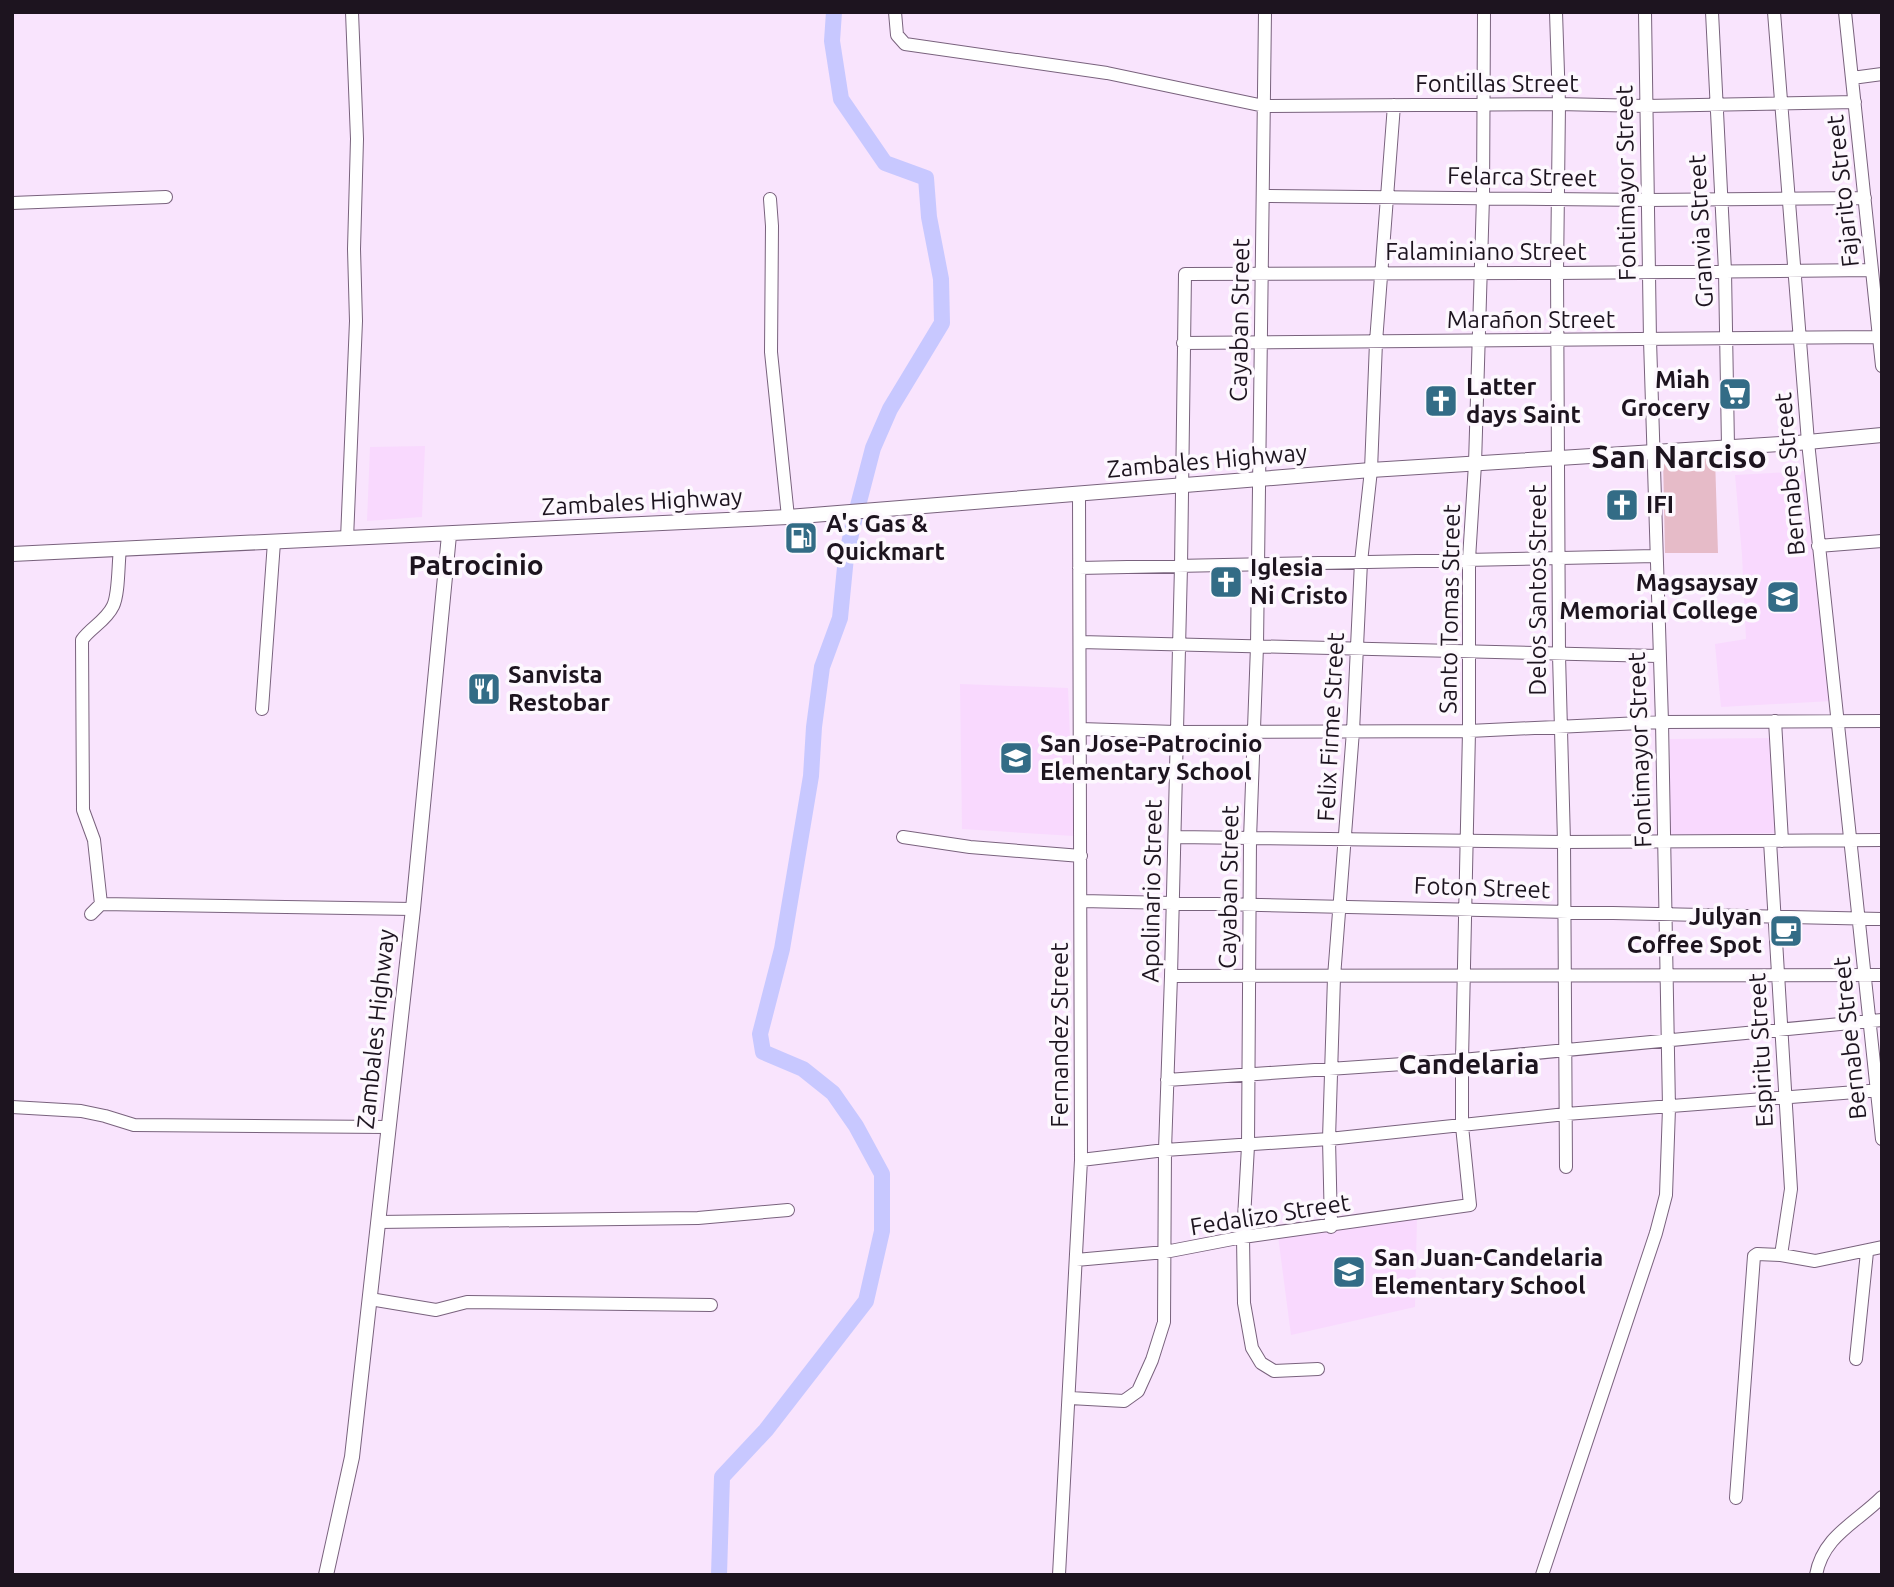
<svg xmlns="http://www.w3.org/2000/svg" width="1894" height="1587" viewBox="0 0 1894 1587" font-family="Ubuntu,sans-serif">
	<rect width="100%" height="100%" fill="#f9e4fd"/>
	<path fill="#f9d9fe" d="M425,446L422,517L367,521L370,447Z
		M1808,471L1832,701L1721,707L1715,644L1746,639L1742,555L1735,475Z
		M960,684L1068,688L1074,836L962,829Z
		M1772,738L1778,833L1670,835V739Z
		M1417,1217L1415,1307L1291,1335L1278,1236Z"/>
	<path fill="#e6bbc8" d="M1663,457L1715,458L1718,553H1665Z"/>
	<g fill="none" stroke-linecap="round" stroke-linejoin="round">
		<path stroke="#c8c8ff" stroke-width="16" d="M719,1575L722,1477L766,1430L866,1301L882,1231V1174L856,1126L833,1093L803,1069L763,1052L760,1034L782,949L811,776L814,727L822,667L840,618L846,557L854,521L873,448L890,409L942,323L941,279L929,217L926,178L885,163L841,99L832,41L834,12"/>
		<defs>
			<path id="minor" d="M895,12L897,35L905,44L1107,73L1264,106L1559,104L1645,106L1855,102
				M1265,12L1257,646L1250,839L1248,1146L1243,1237L1244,1303L1252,1348L1261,1363L1274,1371L1318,1369
				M1556,12L1559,104L1557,273L1559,655L1564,842L1566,1167
				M1712,12L1725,271L1728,447
				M1774,12L1808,442L1882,1139
				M1845,12L1882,366
				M1852,78L1882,74
				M1263,196L1648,200L1865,198
				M770,199L772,226L771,352L788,517
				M12,203L166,197
				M1183,343L1879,337
				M347,539L356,321L354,249L357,139L352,12
				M1818,546L1882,541
				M1079,568L1656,556
				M1080,642L1658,656
				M262,709L274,542
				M1775,721L1782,841
				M1080,729L1176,732L1469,731L1662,722L1882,721
				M903,837L970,847L1081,856
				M1175,837L1564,842L1882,840
				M1770,841L1791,1189L1781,1255
				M1082,901L1882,919
				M101,904L94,840L83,810L82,640C90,628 106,621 113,606C119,594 118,564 120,549
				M91,914L101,904L413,909
				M1171,976L1882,975
				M1167,1080L1462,1060L1882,1020
				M12,1107L81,1111L105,1116L134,1125L388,1127
				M1081,1160L1165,1150L1329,1139L1566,1114L1882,1090
				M378,1222L698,1218L788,1210
				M1331,1227L1329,1139L1334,977L1353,731L1361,562L1371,470L1376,342L1394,105
				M1076,1260L1165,1252L1243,1237L1470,1205L1462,1126V1060L1469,731V559L1475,464L1483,197L1484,12
				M370,1299L436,1310L467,1302L711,1305
				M1856,1359L1867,1252
				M1070,1398L1124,1401L1138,1391L1152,1360L1164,1322L1165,1150L1171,976L1181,566L1185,274L1557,273L1872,270
				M1736,1498L1754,1256L1757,1254L1781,1255L1815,1261L1882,1247
				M1059,1575L1081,1160L1079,494
				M1542,1575L1656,1233L1666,1195L1669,1108L1662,722L1650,340L1645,12
				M1816,1575C1823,1536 1856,1523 1882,1497"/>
			<path id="major" d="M12,554L788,517L1371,470L1797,443L1882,435
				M326,1575L352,1457L413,909L449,535"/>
		</defs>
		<use href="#minor" stroke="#79627d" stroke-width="14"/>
		<use href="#major" stroke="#79627d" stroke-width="16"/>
		<use href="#minor" stroke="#fff" stroke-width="12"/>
		<use href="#major" stroke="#fff" stroke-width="14"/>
	</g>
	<defs>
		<symbol id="supermarket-square" viewBox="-11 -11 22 22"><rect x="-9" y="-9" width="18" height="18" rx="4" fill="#336c86" stroke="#fdf8fe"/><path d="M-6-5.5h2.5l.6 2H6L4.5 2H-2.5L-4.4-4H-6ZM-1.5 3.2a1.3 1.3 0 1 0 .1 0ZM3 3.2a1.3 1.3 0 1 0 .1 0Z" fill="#fff"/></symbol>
		<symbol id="church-square" viewBox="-11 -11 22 22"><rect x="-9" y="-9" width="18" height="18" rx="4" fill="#336c86" stroke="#fdf8fe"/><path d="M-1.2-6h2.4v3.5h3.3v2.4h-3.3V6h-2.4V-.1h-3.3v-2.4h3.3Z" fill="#fff"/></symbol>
		<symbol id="fuel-square" viewBox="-11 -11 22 22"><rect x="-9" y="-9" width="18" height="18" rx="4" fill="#336c86" stroke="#fdf8fe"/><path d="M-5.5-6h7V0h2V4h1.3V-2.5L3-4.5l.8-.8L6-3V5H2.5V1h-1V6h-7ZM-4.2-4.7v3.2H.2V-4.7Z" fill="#fff"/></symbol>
		<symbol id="university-square" viewBox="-11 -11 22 22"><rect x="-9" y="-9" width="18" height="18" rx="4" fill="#336c86" stroke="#fdf8fe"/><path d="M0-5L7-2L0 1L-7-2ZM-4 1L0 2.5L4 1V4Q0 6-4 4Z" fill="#fff"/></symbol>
		<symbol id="restaurant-square" viewBox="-11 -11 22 22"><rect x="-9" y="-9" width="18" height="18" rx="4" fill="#336c86" stroke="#fdf8fe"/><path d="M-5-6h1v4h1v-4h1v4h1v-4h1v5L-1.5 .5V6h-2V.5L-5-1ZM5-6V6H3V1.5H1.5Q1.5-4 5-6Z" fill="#fff"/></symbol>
		<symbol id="school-square" viewBox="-11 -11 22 22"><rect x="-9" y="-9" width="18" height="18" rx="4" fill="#336c86" stroke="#fdf8fe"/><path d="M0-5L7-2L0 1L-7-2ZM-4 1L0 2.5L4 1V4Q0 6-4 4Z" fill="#fff"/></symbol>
		<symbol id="cafe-square" viewBox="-11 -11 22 22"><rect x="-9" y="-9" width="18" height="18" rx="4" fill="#336c86" stroke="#fdf8fe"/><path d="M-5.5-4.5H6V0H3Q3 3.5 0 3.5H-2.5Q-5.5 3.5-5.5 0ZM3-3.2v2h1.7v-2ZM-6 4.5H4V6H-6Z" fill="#fff"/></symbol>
	</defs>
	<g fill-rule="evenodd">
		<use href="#supermarket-square" x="1716" y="375" width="38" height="38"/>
		<use href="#church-square" x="1422" y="382" width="38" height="38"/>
		<use href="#church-square" x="1603" y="486" width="38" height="38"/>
		<use href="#fuel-square" x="782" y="519" width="38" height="38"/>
		<use href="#church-square" x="1207" y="563" width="38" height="38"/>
		<use href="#university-square" x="1764" y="578" width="38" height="38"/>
		<use href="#restaurant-square" x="465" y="670" width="38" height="38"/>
		<use href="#school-square" x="997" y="739" width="38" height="38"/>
		<use href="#cafe-square" x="1767" y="912" width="38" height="38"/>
		<use href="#school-square" x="1330" y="1253" width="38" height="38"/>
	</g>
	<g text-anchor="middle" stroke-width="7" stroke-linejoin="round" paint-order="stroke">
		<g font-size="24" fill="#1d141f" stroke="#fdf8fe">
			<text x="1497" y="92">Fontillas Street</text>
			<text transform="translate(1522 177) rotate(1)" y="8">Felarca Street</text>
			<text transform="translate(1626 183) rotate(-91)" y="8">Fontimayor Street</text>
			<text transform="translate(1843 191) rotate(-96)" y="8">Fajarito Street</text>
			<text transform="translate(1701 231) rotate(-93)" y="8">Granvia Street</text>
			<text x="1486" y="260">Falaminiano Street</text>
			<text transform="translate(1240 320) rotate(-89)" y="8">Cayaban Street</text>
			<text x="1531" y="328">Marañon Street</text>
			<text transform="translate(1207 461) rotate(-5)" y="8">Zambales Highway</text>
			<text transform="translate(1790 474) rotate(-95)" y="8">Bernabe Street</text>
			<text transform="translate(642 502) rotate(-3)" y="8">Zambales Highway</text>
			<text transform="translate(1538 590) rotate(-90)" y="8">Delos Santos Street</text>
			<text transform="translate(1450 609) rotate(-89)" y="8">Santo Tomas Street</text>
			<text transform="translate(1331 727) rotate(-87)" y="8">Felix Firme Street</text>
			<text transform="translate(1640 750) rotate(-92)" y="8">Fontimayor Street</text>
			<text transform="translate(1229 887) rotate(-89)" y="8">Cayaban Street</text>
			<text transform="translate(1482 888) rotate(2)" y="8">Foton Street</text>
			<text transform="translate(1152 891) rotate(-89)" y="8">Apolinario Street</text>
			<text transform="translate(376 1029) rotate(-84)" y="8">Zambales Highway</text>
			<text transform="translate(1060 1035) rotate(-90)" y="8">Fernandez Street</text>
			<text transform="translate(1850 1038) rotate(-96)" y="8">Bernabe Street</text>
			<text transform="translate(1761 1050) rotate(-93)" y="8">Espiritu Street</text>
			<text transform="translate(1270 1215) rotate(-9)" y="8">Fedalizo Street</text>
		</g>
		<g font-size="24" font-weight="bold" fill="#1d141f" stroke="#fdf8fe" text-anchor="start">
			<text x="1710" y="388" text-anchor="end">Miah<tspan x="1710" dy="28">Grocery</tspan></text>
			<text x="1466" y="395">Latter<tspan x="1466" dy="28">days Saint</tspan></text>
			<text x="1646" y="513">IFI</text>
			<text x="826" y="532">A's Gas &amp;<tspan x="826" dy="28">Quickmart</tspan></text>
			<text x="1250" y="576">Iglesia<tspan x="1250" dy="28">Ni Cristo</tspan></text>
			<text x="1758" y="591" text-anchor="end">Magsaysay<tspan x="1758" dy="28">Memorial College</tspan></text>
			<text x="508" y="683">Sanvista<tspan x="508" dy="28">Restobar</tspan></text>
			<text x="1040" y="752">San Jose-Patrocinio<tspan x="1040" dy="28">Elementary School</tspan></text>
			<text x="1762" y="925" text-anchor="end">Julyan<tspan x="1762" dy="28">Coffee Spot</tspan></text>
			<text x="1374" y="1266">San Juan-Candelaria<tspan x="1374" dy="28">Elementary School</tspan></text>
		</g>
		<g font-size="28" font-weight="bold" fill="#1d141f" stroke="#fdf8fe">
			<text x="476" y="575">Patrocinio</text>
			<text x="1469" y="1074">Candelaria</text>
		</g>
		<g font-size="32" font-weight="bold" fill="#1d141f" stroke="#fdf8fe">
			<text x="1679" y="468">San Narciso</text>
		</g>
	</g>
	<rect width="1894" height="1587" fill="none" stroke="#1d141f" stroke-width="28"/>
</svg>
